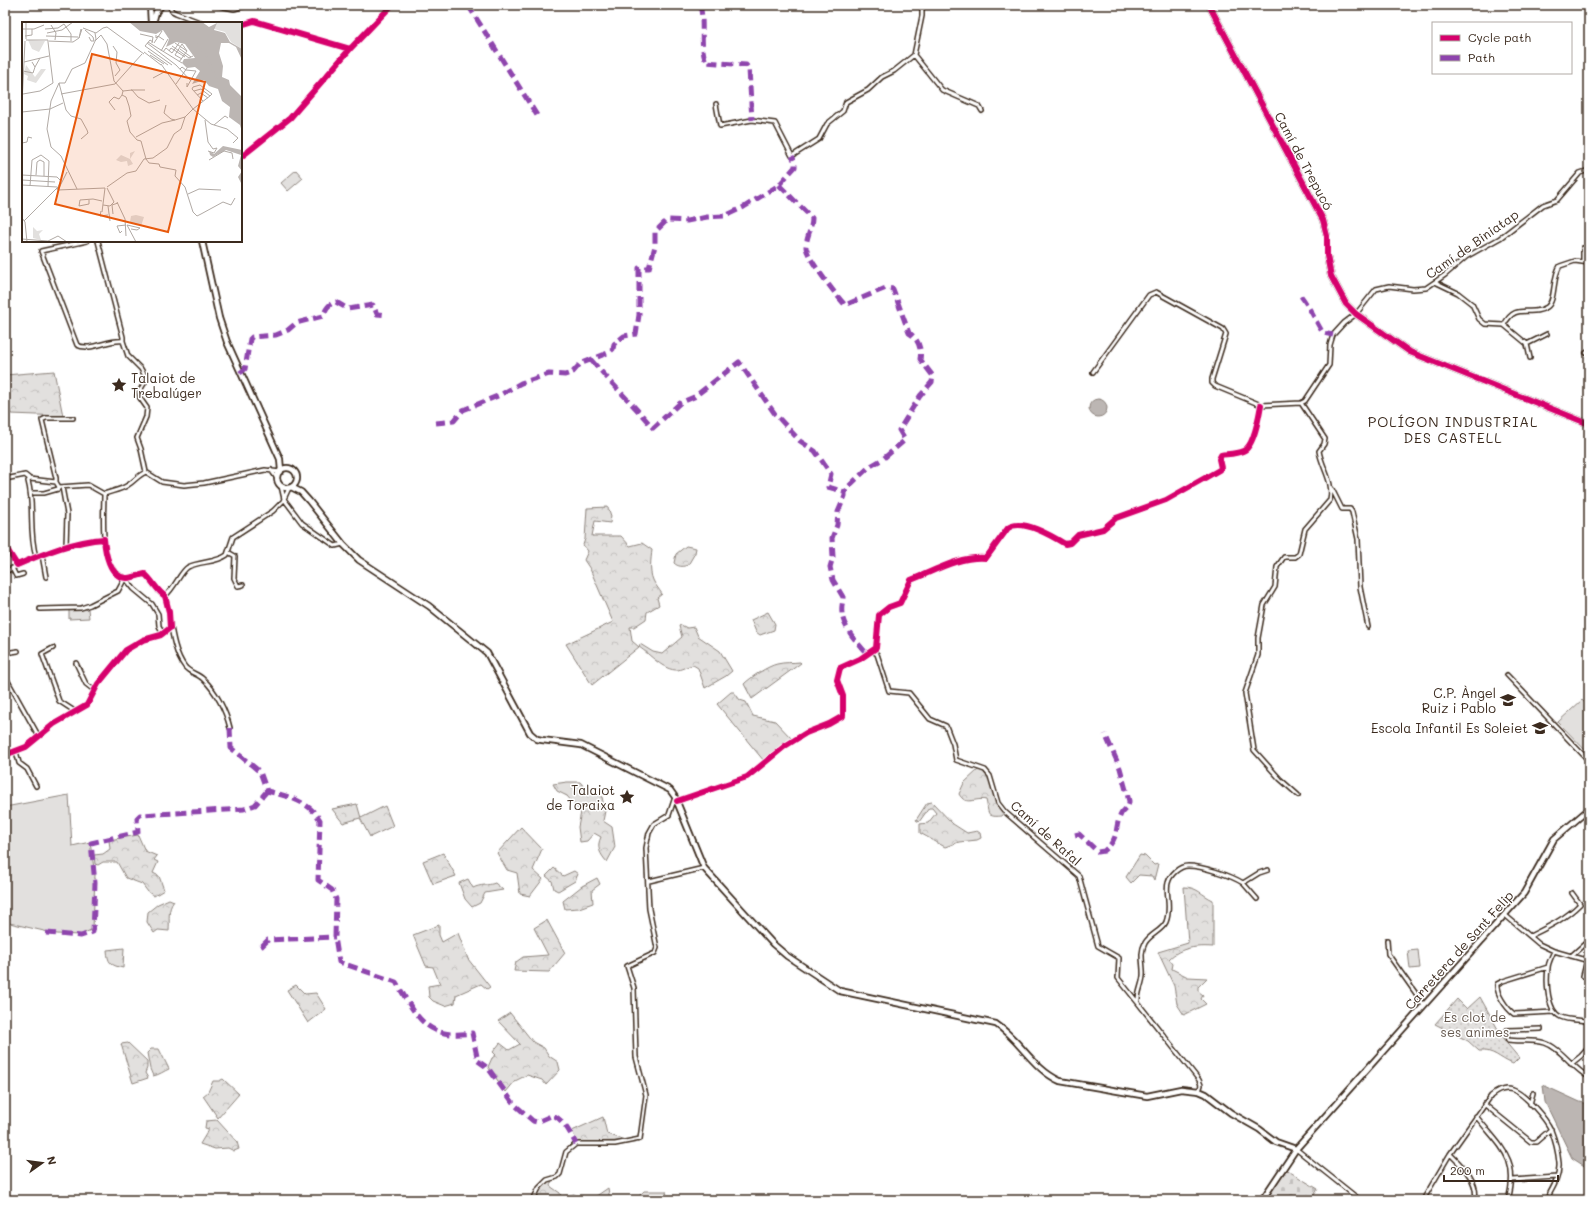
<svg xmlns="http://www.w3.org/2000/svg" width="1594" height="1205" viewBox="0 0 1594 1205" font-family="Mali,sans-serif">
	<defs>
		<pattern id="forest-crowns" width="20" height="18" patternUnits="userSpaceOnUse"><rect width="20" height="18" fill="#e2e0de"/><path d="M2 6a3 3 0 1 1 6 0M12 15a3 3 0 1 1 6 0" fill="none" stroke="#c3c0be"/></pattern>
		<pattern id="cemetery-stones" width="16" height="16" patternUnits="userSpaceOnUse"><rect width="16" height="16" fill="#e2e0de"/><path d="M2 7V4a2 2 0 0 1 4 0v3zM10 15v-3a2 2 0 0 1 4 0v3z" fill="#c3c0be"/></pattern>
		<pattern id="park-dots" width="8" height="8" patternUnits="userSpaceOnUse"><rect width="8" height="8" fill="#e2e0de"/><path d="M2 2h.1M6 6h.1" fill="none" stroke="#c3c0be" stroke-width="1.8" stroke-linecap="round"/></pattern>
	</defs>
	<rect width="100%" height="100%" fill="#fff"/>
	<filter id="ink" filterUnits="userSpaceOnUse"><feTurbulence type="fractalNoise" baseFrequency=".025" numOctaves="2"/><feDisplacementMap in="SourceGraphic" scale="8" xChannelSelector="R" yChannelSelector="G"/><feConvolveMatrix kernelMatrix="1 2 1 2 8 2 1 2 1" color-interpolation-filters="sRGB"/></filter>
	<g filter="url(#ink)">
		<path fill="#e2e0de" stroke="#8e857e" d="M296,170L303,178L288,191L281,183Z
			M88,609L89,618L69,619V610Z
			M1582,700L1589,707V754L1558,722Z
			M69,795L72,846L90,842L95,875L93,929L80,935L57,934L5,922V807Z
			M1418,950L1420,968L1410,969L1408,951Z
			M608,1188L610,1200H582L576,1196L595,1197Z
			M644,1191H666L668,1200H635Z"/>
		<path fill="url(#forest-crowns)" stroke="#8e857e" d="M54,371L63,416L11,414L5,397V375Z
			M608,507L611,516L610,523L595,521L592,536H621L630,546L642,543L652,550C651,559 649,571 653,580C655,585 659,589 662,594L657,598L659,605L647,612L646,619L634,627H630L632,641L639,647L640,644L653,652L662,654L682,637L679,626L681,625L687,628L694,627L698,636L720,651L732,671L726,676L705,688L698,668L693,665C688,666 682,669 678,670C663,671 650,654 639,647L592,685L566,644L613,622L590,569L584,560L588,551L583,545L585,539L587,508Z
			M686,546L696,548L695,553L688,565C683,567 678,567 674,563L676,554Z
			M768,612L775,624L774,630L760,635L756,632L751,620Z
			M800,662L801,663L752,699L744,684C751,677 768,666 777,664C785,662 792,663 800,662Z
			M731,692H734L740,700L746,702L753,716L775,721L792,739L774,751L764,761L717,704Z
			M979,769L990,777L996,803L1004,812L1001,816C985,818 989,811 986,800C975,797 966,807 959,794L964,783Z
			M567,782H580L588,791L602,797L605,811L603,821L612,827L615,847L607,862C600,854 596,847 601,837L594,833L587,841L580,842L578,827L581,812L567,796L557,791L553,784Z
			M932,802L953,824L967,833L977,831L980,833L981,838L977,840L959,842L945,847L920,833V824L928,823L936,813L932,808H929L919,822L916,820L927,803Z
			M357,804L361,818L385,806L393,826L370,837L360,818L343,823L332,809Z
			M521,827L542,849L533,870L543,879L530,896L520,894L517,873L507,870L497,853Z
			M138,835L145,851L157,856L154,860L158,862L153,873L159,876L164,890L154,896L148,892L142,884L126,878L117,862H103L98,865L95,864L94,855L103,854L110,849L109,840Z
			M443,853L456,876L433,884L423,861Z
			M1140,855L1145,856L1154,865L1158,864L1154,880L1152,876L1139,875L1131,883L1126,877Z
			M554,868L563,876L574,871L578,874L575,881L558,891L554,889L552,881L546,876Z
			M597,878L600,884L592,890L593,903L579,908L565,909L563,901L582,886Z
			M468,879L473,888C481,884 487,886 495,883L503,890L485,893L480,903L472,907L465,899L459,883Z
			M1184,887C1197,887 1202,895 1213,900V947C1197,946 1181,947 1169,959L1173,964L1172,969L1188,977L1207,978L1198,987V991L1203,995L1201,999L1206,1004L1184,1015L1177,1004L1174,986L1158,952L1188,943Z
			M169,899L174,901C167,910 170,919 169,931L158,930L154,933L147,922L148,912L158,904Z
			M547,920L565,953L549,972L514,971L516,962L523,957L548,955L534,928Z
			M439,925V935L442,942L458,933L468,959L490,987L487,989L481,984L456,995L455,1003L445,1006L433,1001L429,997L428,986L440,984L433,967L426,966L413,935Z
			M124,948L123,968C110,965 108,963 107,950Z
			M296,985L305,994L316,993L326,1009L308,1023L287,990Z
			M510,1013L533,1042L544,1048L549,1056L558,1062L560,1070L546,1085L542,1080L527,1075L515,1081L506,1092L488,1067L492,1058L496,1055L493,1052L500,1043L509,1050L520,1044L498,1021Z
			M128,1043L147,1061V1068L145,1073L148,1078L133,1083L121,1044Z
			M151,1049H159L169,1069C164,1071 159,1075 153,1076L150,1069L147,1053Z
			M223,1079L239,1094L218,1118L203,1096L208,1092L213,1081H219Z
			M603,1117L607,1134L628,1141L577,1142L572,1131Z
			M217,1120L237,1142L239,1149L234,1151L228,1148L215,1149L200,1144L209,1129L205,1128L206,1121Z
			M552,1180L550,1186L560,1193L561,1197L574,1194L582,1200H535C539,1191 543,1183 552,1180Z"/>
		<path fill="url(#cemetery-stones)" stroke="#8e857e" d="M1285,1169L1318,1189L1311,1200H1266Z"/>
		<path fill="url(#park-dots)" stroke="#8e857e" d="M1480,997L1504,1040L1519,1058L1513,1064C1498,1058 1495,1050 1479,1051L1468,1041L1435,1024L1457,999L1467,1009Z"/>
		<path fill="#bcb6b3" stroke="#887e77" d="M1089 408a9 9 0 1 1 18 0a9 9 0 1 1-18 0Z
			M1543,1085L1580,1102L1589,1104V1169L1572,1158L1545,1102Z"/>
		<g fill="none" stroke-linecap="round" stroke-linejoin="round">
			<defs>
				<path id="street" d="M169,5L172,11L176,13L202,23
					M215,5L234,9L248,5
					M241,25L254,21L350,49
					M914,55L942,90L979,106L982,111
					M716,104L720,126L752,120L775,123L792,156L819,139L827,124L843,111L846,102L868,90L882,77L894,71L914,55L922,16V5
					M241,157L290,118L350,49L392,5
					M87,241L41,251L77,345C90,352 108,339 123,341
					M98,241L123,337V341
					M1583,261V248
					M1435,282L1458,293L1472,304L1479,319L1485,324L1504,325C1516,301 1530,318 1547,307C1556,301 1552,277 1560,266L1575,261L1589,263
					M1504,325L1527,344L1547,334
					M123,341L128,356L141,369L145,376V382L139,392L140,398L147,408L146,417L137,438L141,449L146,472
					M1527,344L1530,358
					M1586,353L1589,351
					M1093,372L1149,295L1156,292L1223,329L1226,334L1212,379V383L1215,386L1261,405L1301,403L1305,401L1329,365L1330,345L1333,335L1344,323L1356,314L1376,289L1389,286L1413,289L1426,288L1445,275L1466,257L1500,238L1543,205L1557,200L1580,173L1589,170
					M271,470L278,480
					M146,472L162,482L184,485L204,483L265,470L280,472
					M5,479L25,475L30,479L56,482L59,487
					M30,479L28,481C35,506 28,530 36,557
					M56,482V478L42,420L46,418H73
					M281,486L284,499L302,523L335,546L343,544
					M59,487L88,485L104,494C112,491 121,490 128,485C135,481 138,475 146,472
					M62,487L67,514L66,546
					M1332,489L1342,509H1350L1352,512L1358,539L1360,587L1368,627
					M31,493H44L58,489L59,487
					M104,494C104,515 98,569 124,577C129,579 139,575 145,574L160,593L165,596
					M5,546L17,565
					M228,552L235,556L234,578L238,586L243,585
					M42,555L46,577
					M12,568L16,576L23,574
					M5,572C35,556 70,541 104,539
					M165,596C175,588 180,572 188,567C200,561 216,563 227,555L233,537L273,511L283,501L289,488
					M165,596C171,617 171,649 185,667C190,673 198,674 203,679C216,691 226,711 230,728
					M40,609L81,608L90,605L118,591L125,578L134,589L152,604L158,614L159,626L163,633
					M53,648L42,654L59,701L76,712
					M872,651L877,654L889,691L909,693L930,719L946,726L953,744L956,760L985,770L990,776L998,803L1005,812L1079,876L1098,946L1119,958L1118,978L1138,1003
					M5,653L18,651
					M76,663L86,684L95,691
					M1507,675L1589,761
					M5,676L38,735
					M16,751L19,763L27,769L36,786
					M5,755L26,747L54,724L87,705L98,684L126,650L143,640L161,635L170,628
					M1298,795L1280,779L1254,750L1245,693L1258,655V638L1264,605L1275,587L1277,567L1284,557H1295L1299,554L1305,529L1330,500C1334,482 1322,468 1319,451L1324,444L1325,439L1301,403
					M677,801L747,777L785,746L806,733L829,724L843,716V696L837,680L840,668L860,659L876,648L879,615L889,607L900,603L911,580C936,570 959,556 986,558L1008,528C1022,518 1052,536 1065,544L1070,543L1078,535L1103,529L1116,518L1166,500L1219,470L1221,468L1219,459L1221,455C1228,454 1236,454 1243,451C1254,447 1259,416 1261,405
					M649,881L704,868
					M1243,883L1257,899
					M1505,915L1539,944L1554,951L1589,961
					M1530,936C1548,927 1565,919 1580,904L1572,893
					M1387,940L1388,954L1424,1005
					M1554,951C1552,956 1548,963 1548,968C1546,982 1547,1011 1561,1017C1570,1021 1580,1019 1589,1022
					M1571,956L1589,940
					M1548,967L1503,981L1497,984C1496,993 1506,1008 1514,1014L1554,1012
					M1583,976L1587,960
					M1541,1029L1507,1030L1506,1034L1508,1040C1520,1042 1533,1039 1545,1043C1561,1048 1573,1069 1589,1077
					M1571,1064L1581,1056L1589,1047
					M1199,1091L1201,1085L1199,1080L1138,1003C1137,993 1142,986 1143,976C1144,965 1139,954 1145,943C1150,934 1162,931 1166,922C1172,907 1165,892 1168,883C1170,875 1179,866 1188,866C1202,866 1230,875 1243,883L1259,873L1268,870
					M1484,1104L1531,1142H1536L1551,1129
					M1530,1104L1533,1093
					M1476,1116C1500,1147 1520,1158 1508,1200
					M1296,1149L1360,1200
					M1450,1154C1462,1166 1479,1181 1475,1200
					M1513,1180L1557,1177
					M533,1200L539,1188L547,1180L557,1177L560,1174L566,1152L576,1144H615L640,1139L646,1095L636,1057L634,988L627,966L655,953L657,948L649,909L646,848L649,833L654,824L669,815L675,797
					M1423,1200L1450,1154L1491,1096C1497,1091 1505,1087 1513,1090C1525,1094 1546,1119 1551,1130C1555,1140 1558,1152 1559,1163C1560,1177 1553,1188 1546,1200"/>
				<path id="secondary" d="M150,5L151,23
					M1209,5L1323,220L1327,236V256L1331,276L1346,304L1356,314L1410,352L1589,424
					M153,23L156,12L162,5
					M202,241L219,318L227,342L280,459L281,471
					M277 478a10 10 0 1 1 20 0a10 10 0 1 1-20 0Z
					M291,487L301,492L309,501L343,544L359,560L429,606L487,653L530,733L537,739L542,740L581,745L670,790L675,797L704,868L773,944L787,956L840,991L996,1024C1020,1040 1033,1069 1060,1081L1147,1096L1181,1089L1199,1091L1206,1094L1231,1113L1259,1129L1276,1142L1296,1149
					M1262,1200L1296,1149L1524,893L1554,839L1589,809"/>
			</defs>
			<use href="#street" stroke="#3b2a1e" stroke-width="6"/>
			<use href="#secondary" stroke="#3b2a1e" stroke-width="8"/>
			<use href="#street" stroke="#fff" stroke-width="3"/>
			<use href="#secondary" stroke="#fff" stroke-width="4.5"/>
			<path stroke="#8e44ad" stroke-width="5" stroke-dasharray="10 5" stroke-linecap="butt" d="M468,5L538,117
				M700,5C705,24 699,45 706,62L746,65L749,69L752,120
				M779,185L812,218C812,228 807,236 806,246C805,256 837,296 845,305L886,288L893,289L909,333C918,338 922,349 920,359L933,376L932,382L920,396L899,430L905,440L883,459L869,467L848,487L845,492V496L838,512L837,525L832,538L833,557L830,567L833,580L843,597C843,602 841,607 842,613C843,628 858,643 867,654
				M1301,296C1310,308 1315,320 1323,333L1333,335
				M591,360C611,383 633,404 653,428L680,403L694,397L739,362L775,414L800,441L815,451L831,474L828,487L845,492
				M240,373L245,369L250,339L252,337L276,335L288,330L296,323L323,316C326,309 328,304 336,302L348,309L373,305L377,314L387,315
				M436,423L454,421L463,410L500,395L521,383L549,374L565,375L573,372L580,364L610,352L613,349L614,344L624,336L636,334L639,315V268H649L655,246V232L667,220L687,221L707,217L725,216L744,207L779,185L795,167V162L792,156
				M230,728L231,748L260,772L267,791C287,796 309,801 320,820L318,880L332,890L336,899L335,937L339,962L396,982C417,1017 426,1040 472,1033L478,1061L488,1068L514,1104L533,1121L537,1122L553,1115C564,1120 570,1133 576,1144
				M1075,835L1079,834L1098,852L1104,851C1121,836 1113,831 1121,814C1124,809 1129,808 1129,801L1120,768L1105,734
				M46,933L81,936L93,932L95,883L91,843L138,832L137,818L140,815L244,809L255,805L267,791
				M261,947L268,940L335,937"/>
			<defs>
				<path id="cycleway" d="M1209,5L1323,220L1327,236V256L1331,276L1346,304L1356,314L1410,352L1589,424
					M241,25L254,21L350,49
					M241,157L290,118L350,49L392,5
					M5,546L17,565C45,553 74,541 104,539C105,551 109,577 126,578C132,578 139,575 145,574C153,581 157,591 165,596L169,612L170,628L161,635L143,640L126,650L98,684L87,705L54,724L26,747L5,755
					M677,801L747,777L785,746L806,733L829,724L843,716V696L837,680L840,668L860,659L876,648L879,615L889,607L900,603L911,580C936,570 959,556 986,558L1008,528C1022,518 1052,536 1065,544L1070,543L1078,535L1103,529L1116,518L1166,500L1219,470L1221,468L1219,459L1221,455C1228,454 1236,454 1243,451C1254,447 1259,416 1261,405"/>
			</defs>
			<use href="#cycleway" stroke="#fff" stroke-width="8"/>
			<use href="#cycleway" stroke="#d6006c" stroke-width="6"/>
		</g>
	</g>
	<defs>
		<symbol id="sight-bare" viewBox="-9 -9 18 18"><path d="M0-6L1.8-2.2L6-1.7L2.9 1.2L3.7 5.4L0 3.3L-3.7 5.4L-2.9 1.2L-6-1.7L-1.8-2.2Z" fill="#3b2a1e" stroke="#fff" stroke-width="2.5" paint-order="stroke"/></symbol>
		<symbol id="school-bare" viewBox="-9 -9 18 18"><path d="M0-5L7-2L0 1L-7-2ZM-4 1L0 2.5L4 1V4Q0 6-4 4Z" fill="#3b2a1e" stroke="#fff" stroke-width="2.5" paint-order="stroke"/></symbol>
	</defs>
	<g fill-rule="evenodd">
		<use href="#sight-bare" x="108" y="374" width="22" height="22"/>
		<use href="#school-bare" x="1497" y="689" width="22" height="22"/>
		<use href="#school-bare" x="1529" y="717" width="22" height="22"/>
		<use href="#sight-bare" x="616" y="786" width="22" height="22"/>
	</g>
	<g text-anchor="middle" stroke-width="3" stroke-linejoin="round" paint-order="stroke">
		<g font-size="13" fill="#3b2a1e" stroke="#fff">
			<text transform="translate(1304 161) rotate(62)" y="5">Camí de Trepucó</text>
			<text transform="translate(1472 244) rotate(-35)" y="5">Camí de Biniatap</text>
			<text transform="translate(1046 833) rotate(42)" y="5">Camí de Rafal</text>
			<text transform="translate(1459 950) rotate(-48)" y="5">Carretera de Sant Felip</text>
		</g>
		<g font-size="13" fill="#3b2a1e" stroke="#fff" text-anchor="end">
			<text x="131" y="383" text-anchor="start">Talaiot de<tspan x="131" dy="15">Trebalúger</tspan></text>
			<text x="1496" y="698">C.P. Àngel<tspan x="1496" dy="15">Ruiz i Pablo</tspan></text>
			<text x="1528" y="733">Escola Infantil Es Soleiet</text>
			<text x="615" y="795">Talaiot<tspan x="615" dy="15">de Toraixa</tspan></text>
		</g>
		<g font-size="13" fill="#65584e" stroke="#fff">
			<text x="1475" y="1022">Es clot de<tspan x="1475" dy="15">ses animes</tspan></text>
		</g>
		<g font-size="14" letter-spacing="1" fill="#3b2a1e" stroke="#fff">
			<text x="1453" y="427">POLÍGON INDUSTRIAL<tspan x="1453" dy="16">DES CASTELL</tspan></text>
		</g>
	</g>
	<g transform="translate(22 22)">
		<rect width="220" height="220" fill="#fff"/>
		<path d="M195,0H220V27L209,20L203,10L192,7ZM6,18L23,19L17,30L10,27ZM4,43L13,55L19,47H24L14,61L5,58L6,54L2,52ZM114,193L122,195L119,204L108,200L109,194Z" fill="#e2e0de"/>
		<path d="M113,129L108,137L111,142L106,144L105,139L99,140L94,138L99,133L108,137V131ZM11,205L15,209L21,208L17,212L19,218L11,216Z" fill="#e2e0de"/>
		<path d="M107,0H180L187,5L195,1L192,8L203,11L208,20L220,27V38L214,25L207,21H199L197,31L201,44L200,55L207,58L208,63L220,75V110L218,103L207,95L208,85L200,79L196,67L187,64L182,58L170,62L178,49L173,45L165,46L160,41L162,37L173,36L163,22L154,20L144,25L147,17L141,8L134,12L118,9ZM201,124L220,128V163L216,155L220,149L216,144L219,133L204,128L191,135L188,133L187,129L192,132Z" fill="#bcb6b3"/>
		<path fill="none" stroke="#bcb6b3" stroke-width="2" d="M157,0L185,35L194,56L220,90"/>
		<path fill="none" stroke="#b1aaa5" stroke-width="1" d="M29,3L34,11L33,18M61,6L74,11L81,6L85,5L122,32M0,7H12L22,3M23,7L36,6L42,2L49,12V19M59,7L57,16L60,7M63,8L71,15L72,19H69L67,15M25,11L40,8L51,0M118,12L131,15L130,21M134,13V16L136,14L142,18M3,14L10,13V7M24,14L56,15M4,17V0M4,18H26M25,19L51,20L57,16M73,19L79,13L85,22L92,59L101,69L100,73M126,20L160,41M131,20L128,18L123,24L150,43M125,21L154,43M132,21L140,9M153,21L165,29L157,40M91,24L95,30L94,41L98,48L93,54M150,24L167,36L171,34M158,27L169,35M126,29L146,43M139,29L146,17M147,29L149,26L163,35M122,30L139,43M141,30L144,26L150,31L157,21M128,33L142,42M160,37L153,33L160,22L165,29M2,40L27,34M10,40L13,45L18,36M154,43L169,59M158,47L160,45L164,48L174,49L165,65V61M1,49L11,51L13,45M131,56L144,49M37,61L29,79L25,107L29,125L39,134L55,167M37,61L44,88L49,94L59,97L65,108L66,111L59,117M37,61H43L50,47L63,41L74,17L73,11M154,62L165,46M109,68H123M101,69L110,68L116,75L127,81L138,78M172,69L179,67L188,74M1,72L18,69L31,61L26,20M39,72L93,62L120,32M100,73L104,75L107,84L109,94L105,99L108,110L115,118L119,119L124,137M175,73L179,71L186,76M181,79L170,67L171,65L178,63L190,72L188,74L171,87L189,102L205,107L216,116L211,121M0,82L3,19M144,83L142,91L149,97L153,98L163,95M93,88L87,80L92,75L97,77L100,73M0,90L28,87L41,81M183,98L186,120L191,127L195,126M192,103L203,94L206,96M114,115L140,101L153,98M0,121L5,120L6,115L10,116M186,129L192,131L195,126M124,137L127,141L137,142L138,145L154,148L153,154L163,165L171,190L175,194L179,192M187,138L202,129L210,131L211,137M0,153L35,155L39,159L36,165M14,153L15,140L18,138L22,140V154M0,158L33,160M0,163L35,165M8,164L10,138L19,133L27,139L26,164M85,165L105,151L114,149L122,137L131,136L145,126L152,112L159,107L163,95L171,87L139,42M37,166L45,150M85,166L92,180M36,168L83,166M166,172L177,167L199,168M67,178V182L57,184L58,178L71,177L80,179M95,180L103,197L104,214M81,183L88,184L92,180M86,184L88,199M79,189L78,194L86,193M80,190L83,166M91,192L90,183L96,181M179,192L201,180L209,183L213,176M0,196L3,200L5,220M2,199L36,165L35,168M105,203L118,206L115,208L109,207M105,203L114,220M100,209L98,211L95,204L104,203M0,217L26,219L36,214L45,220"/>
		<path fill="#e8590c" fill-opacity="0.15" stroke="#e8590c" stroke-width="2" d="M70,32L183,60L146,210L33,182Z"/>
		<rect width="220" height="220" fill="none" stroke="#3b2a1e" stroke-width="2"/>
	</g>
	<rect width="1594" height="1205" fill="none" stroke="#fff" stroke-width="20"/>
	<rect x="10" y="10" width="1574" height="1185" fill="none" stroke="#3b2a1e" stroke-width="1.5" filter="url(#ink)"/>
	<rect x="1432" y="22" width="140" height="52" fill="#ffffff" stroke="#b1aaa5"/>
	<rect x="1440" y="35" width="20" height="6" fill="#d6006c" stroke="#b1aaa5"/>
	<text x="1468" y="42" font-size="12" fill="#3b2a1e">Cycle path</text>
	<rect x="1440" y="55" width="20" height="6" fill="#8e44ad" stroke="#b1aaa5"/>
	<text x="1468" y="62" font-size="12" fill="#3b2a1e">Path</text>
	<g transform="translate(42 1163) rotate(76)" stroke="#ffffff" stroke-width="3" paint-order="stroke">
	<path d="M0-3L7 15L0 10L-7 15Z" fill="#3b2a1e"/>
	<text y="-6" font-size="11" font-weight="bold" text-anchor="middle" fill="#3b2a1e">N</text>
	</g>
	<path d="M1444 1175v6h114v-6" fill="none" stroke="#3b2a1e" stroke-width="2"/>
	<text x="1450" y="1175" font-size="12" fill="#3b2a1e" stroke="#ffffff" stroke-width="3" paint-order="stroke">200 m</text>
</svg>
